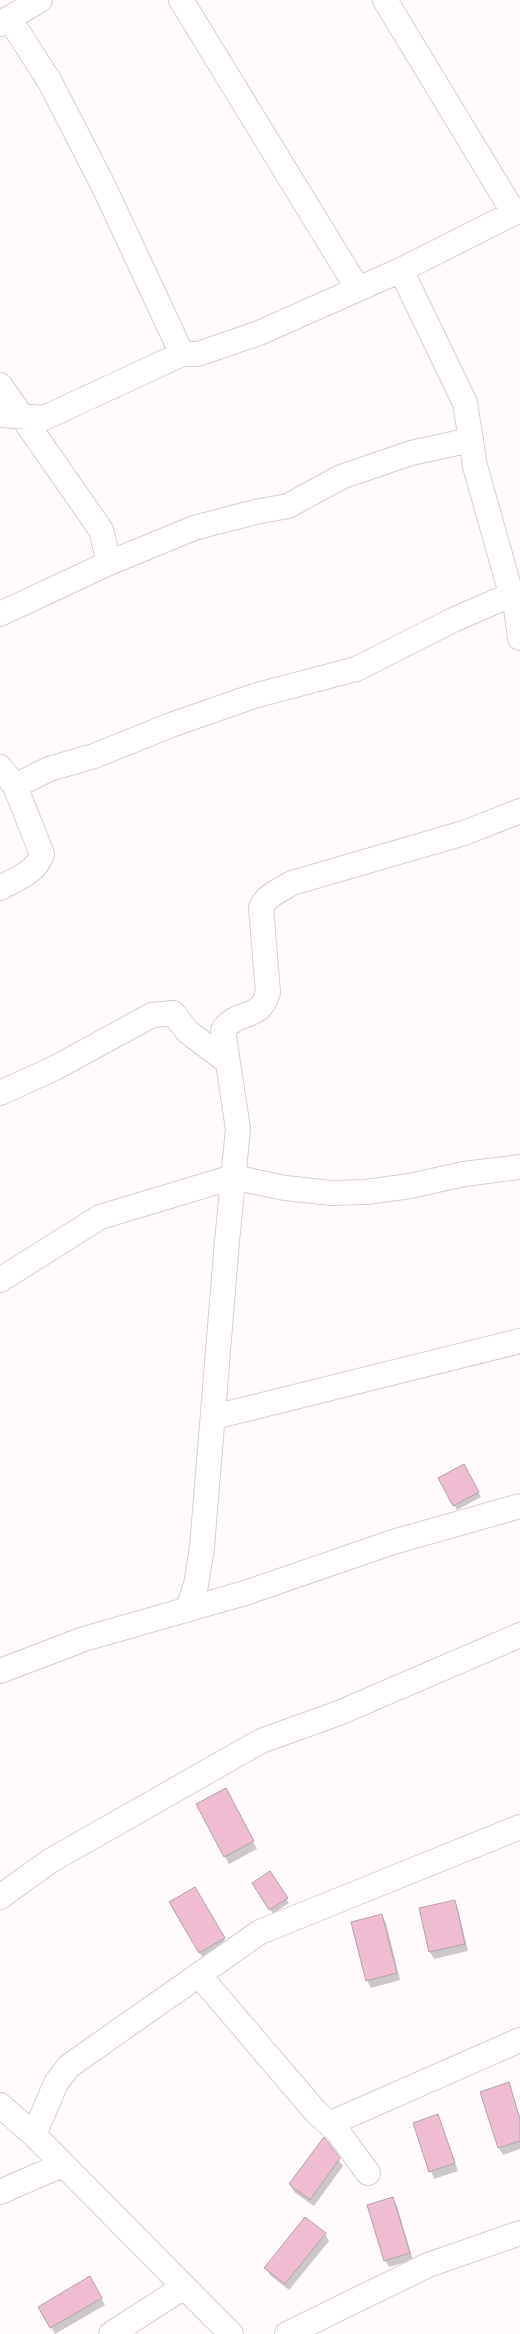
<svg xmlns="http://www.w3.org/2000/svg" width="520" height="2334" viewBox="0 0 520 2334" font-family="'Nunito Sans',sans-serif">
	<rect width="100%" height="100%" fill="#fffafc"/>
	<path fill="#0003" d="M464,1466L481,1497L457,1510L440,1479Z
		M225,1790L257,1849L229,1864L197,1805Z
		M270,1872L289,1903L273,1914L253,1883Z
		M195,1889L228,1946L204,1960L171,1903Z
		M454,1901L458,1909L468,1951L434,1959L430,1952L421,1909Z
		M381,1915L386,1923L400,1980L371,1988L367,1980Z
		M508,2084L520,2117V2149L503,2155L499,2148Z
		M438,2115L458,2171L434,2179L414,2124Z
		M324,2140L343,2166L314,2206L294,2192L290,2185Z
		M393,2199L397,2206L413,2260L389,2267L385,2260Z
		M325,2234L329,2241L289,2290L270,2275L266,2268Z
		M89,2278L105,2305L55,2334L40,2307Z"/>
	<path fill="#eebdd2" stroke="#b0a4a9" d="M464,1464L479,1492L453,1506L438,1478Z
		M226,1788L254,1841L224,1857L196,1804Z
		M270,1871L288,1898L269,1910L252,1883Z
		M195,1887L225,1938L199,1953L169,1902Z
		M455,1900L465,1944L429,1952L419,1908Z
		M382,1914L397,1973L366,1981L351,1922Z
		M509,2082L520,2119V2141L498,2148L480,2092Z
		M438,2114L455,2163L429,2172L413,2123Z
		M324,2137L340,2158L310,2200L289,2184Z
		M393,2197L410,2253L384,2261L367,2205Z
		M305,2217L326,2233L285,2284L264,2268Z
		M90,2276L102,2298L50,2328L38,2307Z"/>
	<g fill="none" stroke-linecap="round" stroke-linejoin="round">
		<defs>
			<path id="minor" d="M181,0L358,289
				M385,0L514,213
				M9,18L50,82L103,185L182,354
				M0,24L40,0
				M0,385L101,530L109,563L0,614
				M0,415L44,418L182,354H198L259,333L401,270L520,210
				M109,563L194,528L255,512L288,506L341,477L411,453L471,440
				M516,608L520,638
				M0,767L15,786L42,854C36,873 16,879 0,888
				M15,786L49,769L94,756L171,725L254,696L356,669L453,620L506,597L510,590L475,466L465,403L401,270
				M0,1093L55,1068L152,1015L173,1013L188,1032L228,1062
				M0,1280L100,1217L233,1177L285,1188L332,1193L366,1192L410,1186L464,1174L520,1167
				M214,1417L520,1341
				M187,1610L196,1585L202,1547L227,1241L238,1129L223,1030C238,1009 261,1021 268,992L261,908C266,895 281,890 292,883L464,833L520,811
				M0,1671L84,1639L245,1593L393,1542L520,1506
				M0,1897L50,1861L261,1741L339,1713L520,1635
				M199,1975L316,2112L338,2132L368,2173
				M0,2105L34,2135L231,2334
				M329,2124L520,2040
				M34,2135L56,2083L69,2066L260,1932L520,1827
				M0,2192L62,2165
				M111,2334L184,2287
				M287,2334L428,2265L520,2233"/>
		</defs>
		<use href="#minor" stroke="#dacdd3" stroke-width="26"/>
		<use href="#minor" stroke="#fff" stroke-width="24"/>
	</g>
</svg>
